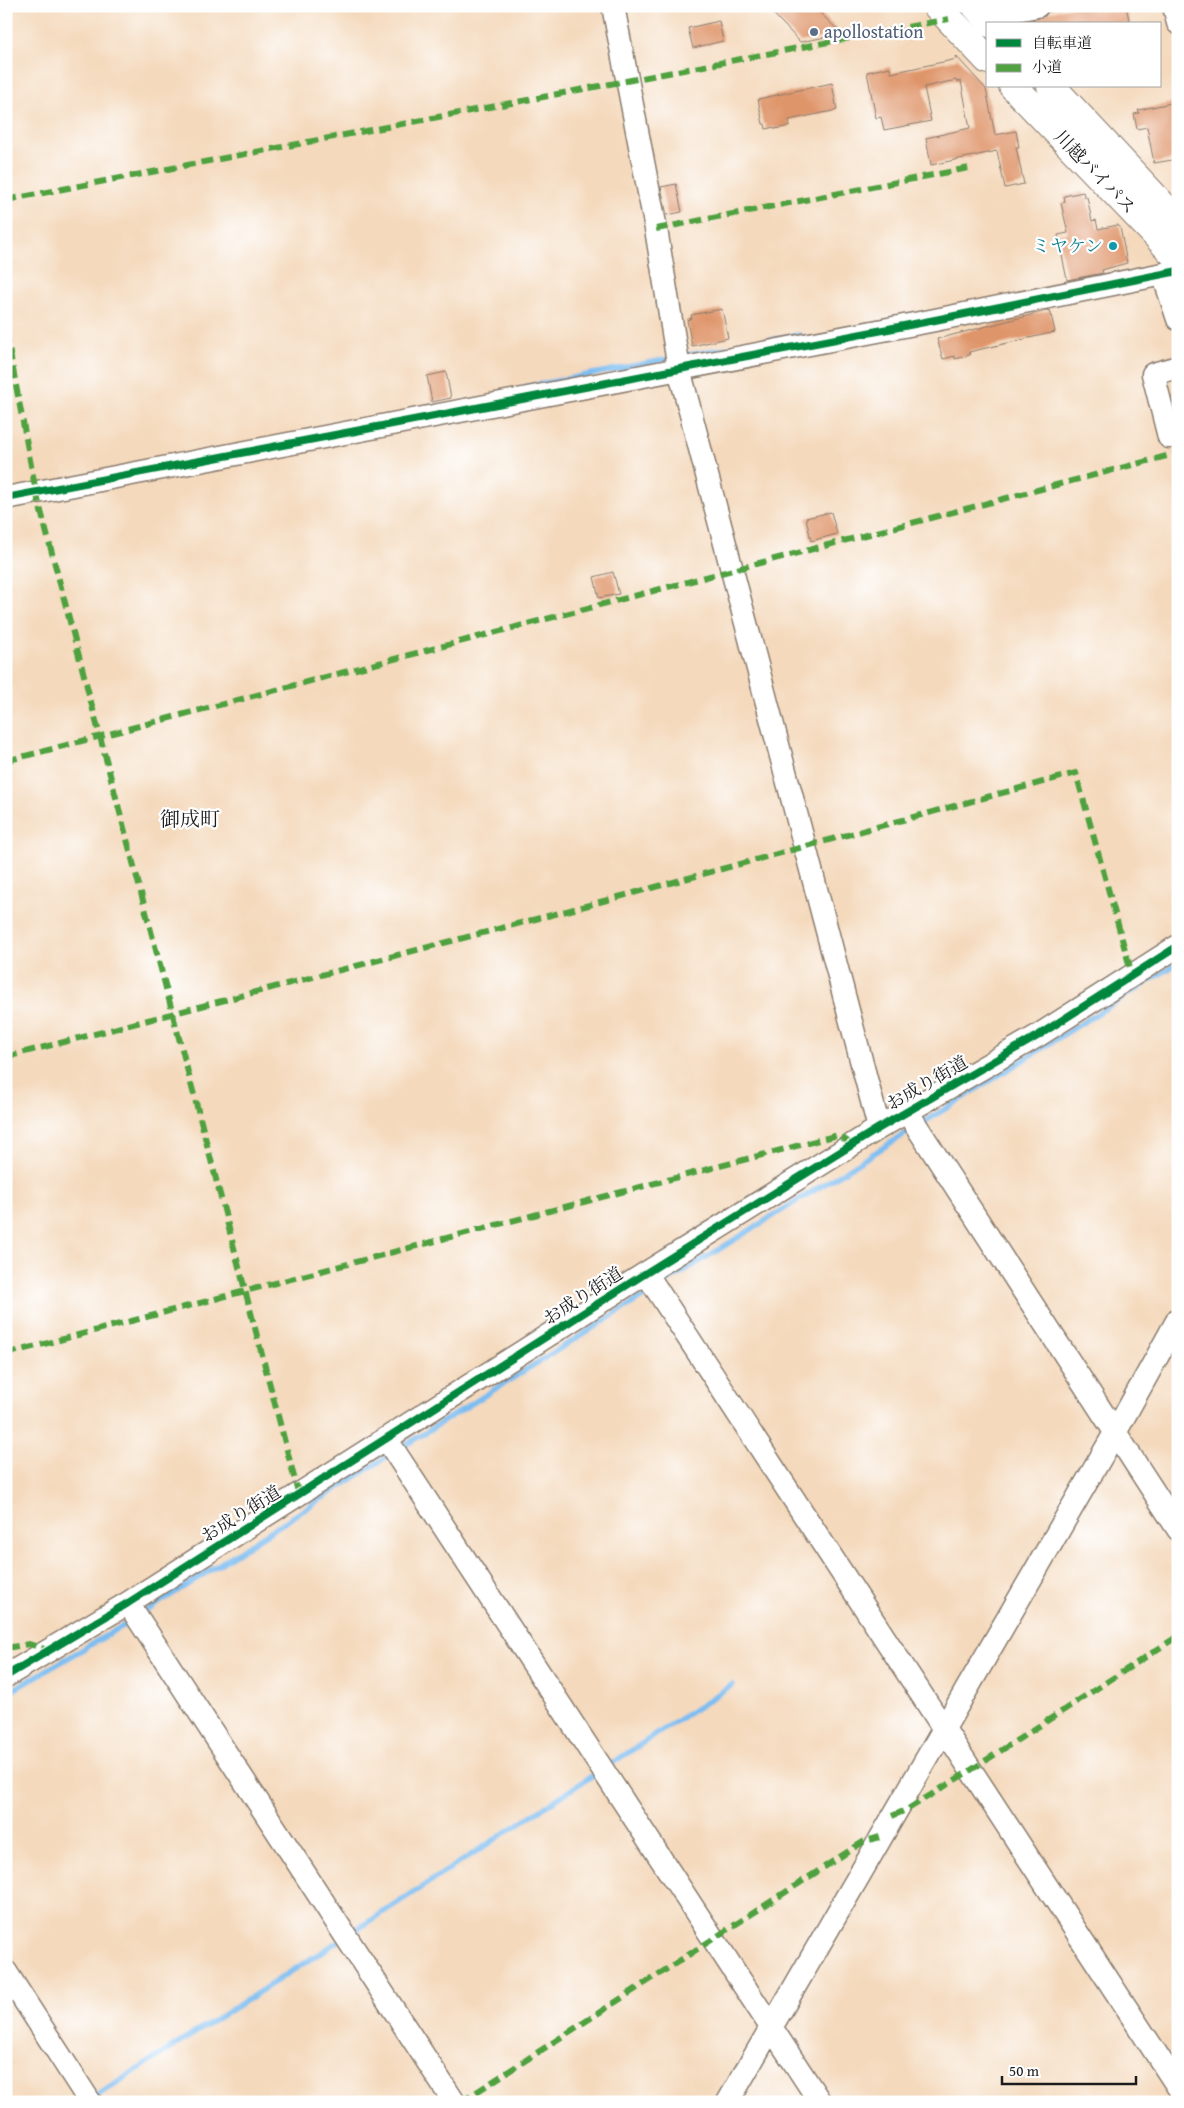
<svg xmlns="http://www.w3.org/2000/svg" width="1184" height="2108" viewBox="0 0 1184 2108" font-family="'Gentium Book Plus','Noto Serif JP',serif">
	<rect width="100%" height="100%" fill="#fff"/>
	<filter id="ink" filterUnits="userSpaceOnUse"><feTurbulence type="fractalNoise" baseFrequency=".02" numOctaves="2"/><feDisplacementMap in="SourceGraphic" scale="10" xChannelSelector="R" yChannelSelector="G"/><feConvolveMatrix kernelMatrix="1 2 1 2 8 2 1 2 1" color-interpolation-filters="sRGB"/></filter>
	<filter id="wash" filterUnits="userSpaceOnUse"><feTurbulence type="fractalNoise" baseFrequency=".0096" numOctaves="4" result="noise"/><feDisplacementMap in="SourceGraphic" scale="20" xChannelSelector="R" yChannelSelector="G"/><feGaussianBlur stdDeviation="1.12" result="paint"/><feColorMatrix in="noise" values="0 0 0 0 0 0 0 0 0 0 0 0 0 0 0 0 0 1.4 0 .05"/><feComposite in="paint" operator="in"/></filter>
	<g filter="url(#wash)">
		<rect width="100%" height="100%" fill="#f4d9bc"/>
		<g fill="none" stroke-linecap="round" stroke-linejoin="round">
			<path stroke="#7cbdf1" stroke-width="5.5" d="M683,356L799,335
				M526,387L674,358
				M921,1124L1178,963
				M660,1286L913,1129
				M399,1449L652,1291
				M140,1615L391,1454
				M6,1694L133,1620
				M606,1767L732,1685
				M350,1934L598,1772
				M93,2098L342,1939"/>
		</g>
		<g id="blocks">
			<path fill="#df956b" d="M766,6H813L842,34L800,42Z
				M1077,6H1096L1097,9L1126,6L1130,24H1025V22L1045,16L1048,12Z
				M719,21L723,41L693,48L688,28Z
				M956,56L986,89L995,135L1016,131L1019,147H1016L1024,184L1005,188L997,151L931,165L926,138L970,128L961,81L957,82L956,80L924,87L931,121L884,130L881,117L876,118L867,72L890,67L891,73L957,59Z
				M832,83L837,110L789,120L790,126L775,129L774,127L766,129L765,124H763L758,99Z
				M1176,102L1178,159L1154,163L1147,127L1137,129L1134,114L1139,113L1138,110Z
				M676,184L682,212L667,215L661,187Z
				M1083,192L1085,198L1087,197L1092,221L1096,220L1098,229L1118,225L1120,227L1127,263L1102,270L1103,273L1067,280L1058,235L1068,233L1061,203L1065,202L1064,196Z
				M722,309L728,338L692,346L687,320L692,318L691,315Z
				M1050,310L1055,332L969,352L970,355L955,359V356L943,359L937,339Z
				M446,372L451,398L432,402L427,376Z
				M831,512L837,534L811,541L806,518Z
				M613,572L619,594L599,598L594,577Z"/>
		</g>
	</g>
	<g filter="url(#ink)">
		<use href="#blocks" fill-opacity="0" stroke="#887a6c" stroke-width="1"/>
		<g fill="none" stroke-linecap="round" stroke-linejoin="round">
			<defs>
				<path id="minor" d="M613,6L656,229L679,369L879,1128
					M1174,6L1178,23
					M986,16L1037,6
					M1163,274L1178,319
					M1169,437L1153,374L1178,367
					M6,498L930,321L1178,271
					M908,1113L1178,1529
					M646,1273L1178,2087
					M387,1440L820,2102
					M128,1603L454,2102
					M6,1676L128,1603L646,1273L879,1128L1039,1035L1178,946
					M6,1972L90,2102
					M728,2102L1115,1433L1178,1319"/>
				<path id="highway" d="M937,6L988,60
					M976,6L992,24
					M1013,86L1178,258
					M1051,86L1178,222"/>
			</defs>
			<use href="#minor" stroke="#887a6c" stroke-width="25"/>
			<use href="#highway" stroke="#887a6c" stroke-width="30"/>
			<use href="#minor" stroke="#fff" stroke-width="22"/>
			<use href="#highway" stroke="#fff" stroke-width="28"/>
			<path stroke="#4fa141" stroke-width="6" stroke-dasharray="12 6" stroke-linecap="butt" d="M6,200L949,19
				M656,229L969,168
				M6,332L36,492L299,1496
				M6,761L1178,453
				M6,1057L563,912L1076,773L1132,975
				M6,1354L838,1135L853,1145
				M6,1648L29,1644L48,1650
				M892,1816L908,1809L971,1770L1178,1636
				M461,2102L863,1842L880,1837"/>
			<defs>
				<path id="cycleway" d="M6,498L930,321L1178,271
					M6,1676L128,1603L646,1273L879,1128L1039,1035L1178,946"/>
			</defs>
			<use href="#cycleway" stroke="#fff" stroke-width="11"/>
			<use href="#cycleway" stroke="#00873e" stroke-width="8"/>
		</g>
	</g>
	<circle fill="#5c6f8a" stroke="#fff" stroke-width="2" cx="814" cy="32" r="5"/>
	<circle fill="#0f9aa8" stroke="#fff" stroke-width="2" cx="1113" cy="246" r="5"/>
	<g text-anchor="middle" stroke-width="4.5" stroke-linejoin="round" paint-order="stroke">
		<g font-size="18" fill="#4e5e75" stroke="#fff" text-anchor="start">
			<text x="824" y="38">apollostation</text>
		</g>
		<g font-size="18" fill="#1c1c1c" stroke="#fff">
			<text transform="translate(1095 172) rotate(46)" y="6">川越バイパス</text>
			<text transform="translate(927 1083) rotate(-30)" y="6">お成り街道</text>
			<text transform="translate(583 1296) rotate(-33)" y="6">お成り街道</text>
			<text transform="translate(241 1514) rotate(-32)" y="6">お成り街道</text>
		</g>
		<g font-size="18" fill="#0d838f" stroke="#fff" text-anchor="end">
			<text x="1103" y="252">ミヤケン</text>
		</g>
		<g font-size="20" fill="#1c1c1c" stroke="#fff">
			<text x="190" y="826">御成町</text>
		</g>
	</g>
	<rect width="1184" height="2108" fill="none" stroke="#fff" stroke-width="25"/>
	<rect x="986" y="22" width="175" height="65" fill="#ffffff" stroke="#a4a4a4"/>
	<rect x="996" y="39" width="25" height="8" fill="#00873e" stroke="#a4a4a4"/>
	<text x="1032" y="48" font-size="15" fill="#1c1c1c">自転車道</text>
	<rect x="996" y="64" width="25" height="8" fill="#4fa141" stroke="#a4a4a4"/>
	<text x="1032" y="72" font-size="15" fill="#1c1c1c">小道</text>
	<path d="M1002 2076v8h134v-8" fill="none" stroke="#1c1c1c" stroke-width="2.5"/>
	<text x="1009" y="2076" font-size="15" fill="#1c1c1c" stroke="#ffffff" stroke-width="4" paint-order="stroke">50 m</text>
</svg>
